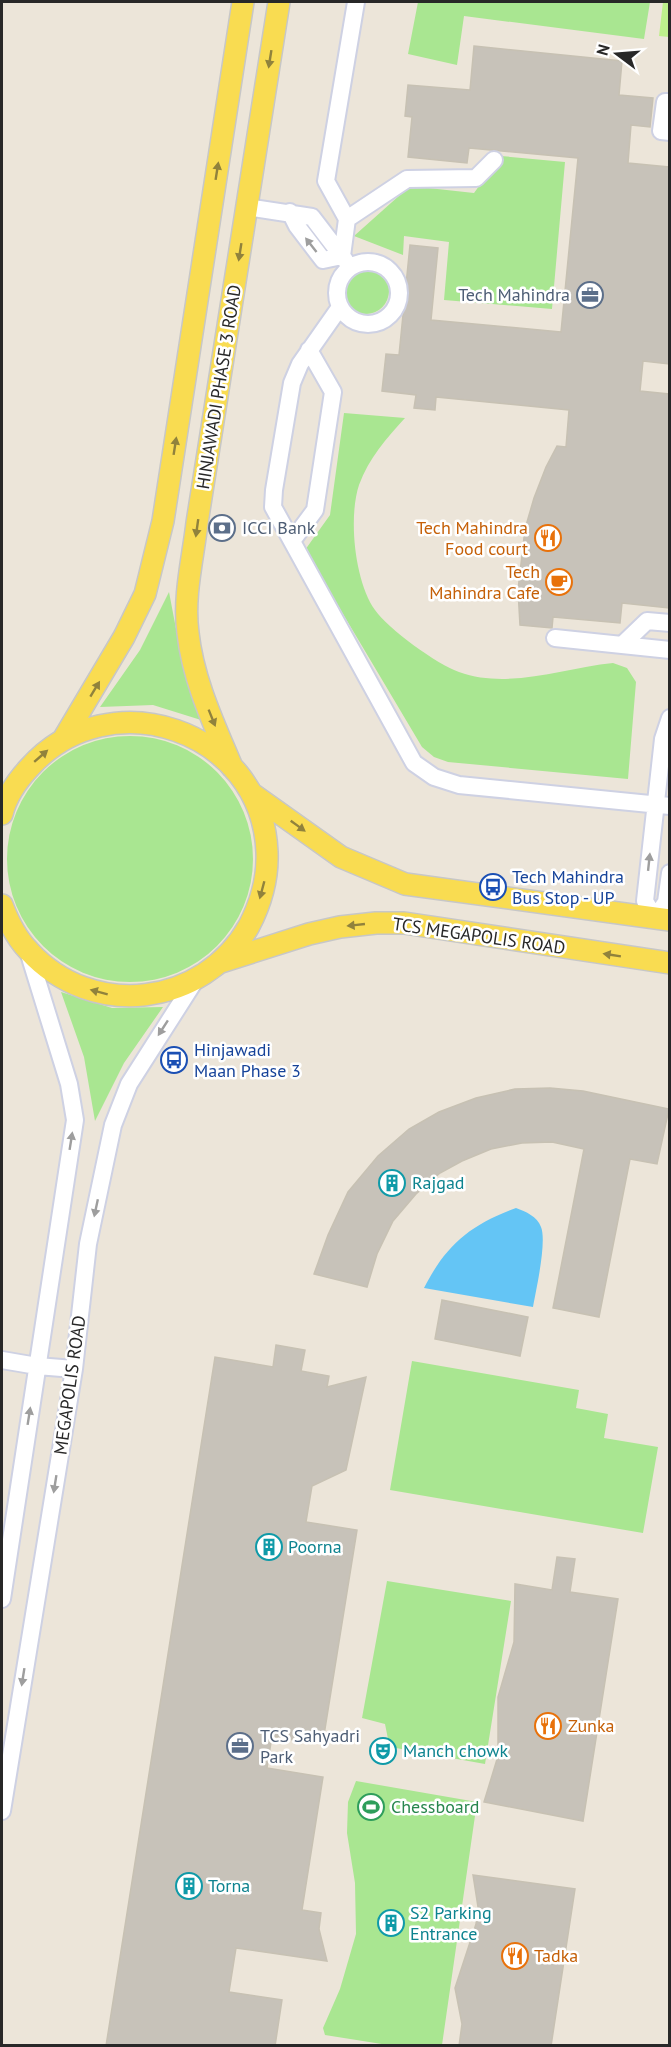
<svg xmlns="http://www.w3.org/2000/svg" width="671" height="2047" viewBox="0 0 671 2047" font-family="'PT Sans',sans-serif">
	<rect width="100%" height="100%" fill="#ece5d9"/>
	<path fill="#a9e691" d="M418,2H650L644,39L464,16L457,65L408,54Z
		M501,156L565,162L552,309L444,300L449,242L404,236L403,255L354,236L410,186L474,193Z
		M343 291a23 23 0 1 1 46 0a23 23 0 1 1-46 0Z
		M344,413L405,418C386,439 369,458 359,485C348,518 355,582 375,610C387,628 438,665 459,672C509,690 563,668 613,663L627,668L636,682L628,779L448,762L434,757L422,747L305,550L330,515Z
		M169,592L181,655L201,720L153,705L100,707L140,650Z
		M7 859a123 123 0 1 1 246 0a123 123 0 1 1-246 0Z
		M61,992L112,1008L163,1007L124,1063L95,1121L84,1057Z
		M412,1361L579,1390L576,1408L608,1414L604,1438L658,1447L643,1533L390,1490Z
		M387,1581L511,1601L485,1764L396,1748L388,1739L385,1724L362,1718Z
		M356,1781L477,1802L442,2045H388L325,2035L323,2028L340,1989L356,1934L355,1883L347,1833L348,1802Z"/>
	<path fill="#beef8c" d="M663,2H669V37L659,36Z
		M363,1797L381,1799L379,1817L360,1814Z"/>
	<path fill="#64c5f5" d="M516,1208C526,1212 537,1216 541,1227C547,1242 536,1290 533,1307L424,1288C446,1245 470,1225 516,1208Z"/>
	<path fill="#c7c2b9" stroke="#c7c1b3" stroke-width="1.5" d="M474,46L622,61L619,95L653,98L650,127L631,125L628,163L669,167V364L643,361L640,391L669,394V608L622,603L620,623L553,617L552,628L520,625L518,590L525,529L534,498L546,467L557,446L566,447L569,410L436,397L435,410L414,408L416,395L382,391L386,354L399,355L410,245L438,248L431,320L561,332L578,158L469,148L467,163L408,157L412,117L405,116L408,85L470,90Z
		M550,1088L583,1091L669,1109L657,1164L630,1159L599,1317L553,1308L584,1149L552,1142L522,1143L491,1149L462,1161L440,1173L416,1194L393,1221L377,1254L367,1287L314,1274L328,1235L348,1192L378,1156L409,1129L439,1112L476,1098L515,1089Z
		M442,1300L528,1317L520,1356L435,1339Z
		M276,1345L305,1350L301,1371L329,1376L327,1387L366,1377L346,1470L312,1486L306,1522L357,1530L324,1735L306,1733L305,1742L272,1736L267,1768L323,1777L302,1910L321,1913L319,1929L327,1961L236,1948L229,1992L282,2000L275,2046H106L215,1357L273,1367Z
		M557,1557L575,1559L570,1592L618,1599L583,1821L484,1802L498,1756V1697L514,1642L515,1584L552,1590Z
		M473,1875L575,1889L551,2046H459L462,2024L455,1988L476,1924L478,1907Z"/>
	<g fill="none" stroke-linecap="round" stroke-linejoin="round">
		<defs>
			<path id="minor" d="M670,102H665L661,131L670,132
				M247,207L312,217L345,260
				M290,212L297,226L323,260L342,256
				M347,219L407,179L476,178L494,160
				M342,256L347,219L326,181L356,2
				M337 293a31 31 0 1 1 62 0a31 31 0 1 1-62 0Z
				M340,307L300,364L292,383L274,490L273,507L414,763L434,777L459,785L670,806
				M292,541L315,510L333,392L309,350
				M555,638L670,650
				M622,645L647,621L670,623
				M670,718L663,739L645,901L655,918L666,902L670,873
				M2,1360L37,1366L74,1369
				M2,1599L75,1120L69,1084L28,951
				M2,1811L74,1369L88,1244L113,1125L129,1084L196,979"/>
			<path id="major" d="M64,738L124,637L145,594L163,521L243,2
				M232,767C214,724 193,680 188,633C183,597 193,558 197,523L279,2
				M251,793L341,857L405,884L670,920
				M2,814C6,797 17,781 29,768C109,678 262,730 267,852C268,877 261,903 249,926C203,1007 92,1020 29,951C16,938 8,921 2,905
				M221,962L309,934L340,927L376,923H404L670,963"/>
		</defs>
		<use href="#minor" stroke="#ced1e3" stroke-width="20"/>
		<use href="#major" stroke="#c7c7c7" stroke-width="24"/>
		<use href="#minor" stroke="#fff" stroke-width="16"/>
		<use href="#major" stroke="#f9dc51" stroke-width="21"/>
	</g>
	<defs><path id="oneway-solid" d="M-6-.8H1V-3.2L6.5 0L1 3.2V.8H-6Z" transform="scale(1.5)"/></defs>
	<g fill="#90823c">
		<use href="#oneway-solid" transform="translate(270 59) rotate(99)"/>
		<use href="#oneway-solid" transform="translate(217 171) rotate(-81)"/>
		<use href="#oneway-solid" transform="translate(240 252) rotate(99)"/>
		<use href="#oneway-solid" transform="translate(175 446) rotate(-81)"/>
		<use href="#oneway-solid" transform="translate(197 528) rotate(98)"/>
		<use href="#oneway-solid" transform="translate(95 689) rotate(-59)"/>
		<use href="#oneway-solid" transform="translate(212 718) rotate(68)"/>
		<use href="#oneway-solid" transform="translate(41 756) rotate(-41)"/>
		<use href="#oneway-solid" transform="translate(298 826) rotate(36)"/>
		<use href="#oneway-solid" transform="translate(262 890) rotate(105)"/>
		<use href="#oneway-solid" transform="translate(356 925) rotate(174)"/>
		<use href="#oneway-solid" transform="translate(612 955) rotate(-171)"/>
		<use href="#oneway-solid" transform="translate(99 992) rotate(-165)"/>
	</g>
	<g fill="#9e9e9e">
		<use href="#oneway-solid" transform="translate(311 245) rotate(-128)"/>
		<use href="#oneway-solid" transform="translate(649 862) rotate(-84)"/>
		<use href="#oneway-solid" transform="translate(163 1028) rotate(123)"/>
		<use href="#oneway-solid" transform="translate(71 1141) rotate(-81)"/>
		<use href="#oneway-solid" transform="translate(96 1208) rotate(102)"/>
		<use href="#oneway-solid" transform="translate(29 1416) rotate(-81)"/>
		<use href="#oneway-solid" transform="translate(55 1484) rotate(99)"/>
		<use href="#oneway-solid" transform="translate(23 1677) rotate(99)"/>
	</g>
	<defs>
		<symbol id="office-ring" viewBox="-11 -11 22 22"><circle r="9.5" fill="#fff" stroke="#5c6f8a" stroke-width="1.5"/><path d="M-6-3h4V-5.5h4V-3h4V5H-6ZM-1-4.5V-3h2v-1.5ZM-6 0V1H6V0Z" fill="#5c6f8a"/></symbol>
		<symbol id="bank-ring" viewBox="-11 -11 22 22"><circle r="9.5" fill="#fff" stroke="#5c6f8a" stroke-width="1.5"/><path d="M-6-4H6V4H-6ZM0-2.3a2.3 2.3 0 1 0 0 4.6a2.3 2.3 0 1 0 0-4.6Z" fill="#5c6f8a"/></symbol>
		<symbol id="restaurant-ring" viewBox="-11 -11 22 22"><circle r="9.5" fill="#fff" stroke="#e8710a" stroke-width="1.5"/><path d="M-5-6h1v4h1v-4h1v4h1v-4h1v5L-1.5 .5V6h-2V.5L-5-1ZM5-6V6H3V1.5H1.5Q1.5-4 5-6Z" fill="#e8710a"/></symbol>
		<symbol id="cafe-ring" viewBox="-11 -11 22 22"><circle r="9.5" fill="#fff" stroke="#e8710a" stroke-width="1.5"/><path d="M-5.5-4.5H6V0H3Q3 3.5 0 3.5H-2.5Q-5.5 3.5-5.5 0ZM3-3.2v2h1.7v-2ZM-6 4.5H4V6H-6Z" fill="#e8710a"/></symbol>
		<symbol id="bus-ring" viewBox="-11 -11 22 22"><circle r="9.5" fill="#fff" stroke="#1a4fb4" stroke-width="1.5"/><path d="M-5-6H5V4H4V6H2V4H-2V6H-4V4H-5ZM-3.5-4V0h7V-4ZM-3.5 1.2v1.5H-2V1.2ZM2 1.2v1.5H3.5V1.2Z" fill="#1a4fb4"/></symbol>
		<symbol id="building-ring" viewBox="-11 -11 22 22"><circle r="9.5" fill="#fff" stroke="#0f9aa8" stroke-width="1.5"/><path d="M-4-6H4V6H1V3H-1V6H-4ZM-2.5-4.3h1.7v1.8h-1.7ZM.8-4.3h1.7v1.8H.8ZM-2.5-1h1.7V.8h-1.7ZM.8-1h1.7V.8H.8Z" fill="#0f9aa8"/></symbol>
		<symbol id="theatre-ring" viewBox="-11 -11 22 22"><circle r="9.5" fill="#fff" stroke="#0f9aa8" stroke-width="1.5"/><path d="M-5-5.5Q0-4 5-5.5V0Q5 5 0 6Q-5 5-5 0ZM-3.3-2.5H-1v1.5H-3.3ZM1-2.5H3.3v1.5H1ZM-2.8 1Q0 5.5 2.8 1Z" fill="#0f9aa8"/></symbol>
		<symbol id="stadium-ring" viewBox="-11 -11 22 22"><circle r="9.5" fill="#fff" stroke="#2e9e5b" stroke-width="1.5"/><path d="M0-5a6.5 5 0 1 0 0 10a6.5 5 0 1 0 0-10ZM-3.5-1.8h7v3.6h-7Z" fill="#2e9e5b"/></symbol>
	</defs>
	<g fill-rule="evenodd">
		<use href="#office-ring" x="575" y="280" width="30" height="30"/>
		<use href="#bank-ring" x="207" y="513" width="30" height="30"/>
		<use href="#restaurant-ring" x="533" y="523" width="30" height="30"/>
		<use href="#cafe-ring" x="544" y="567" width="30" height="30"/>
		<use href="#bus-ring" x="478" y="872" width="30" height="30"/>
		<use href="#bus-ring" x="159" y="1045" width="30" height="30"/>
		<use href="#building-ring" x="377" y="1168" width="30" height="30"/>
		<use href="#building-ring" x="254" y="1532" width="30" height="30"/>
		<use href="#restaurant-ring" x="533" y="1711" width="30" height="30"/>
		<use href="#office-ring" x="225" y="1731" width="30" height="30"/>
		<use href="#theatre-ring" x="368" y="1736" width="30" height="30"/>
		<use href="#stadium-ring" x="356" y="1792" width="30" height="30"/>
		<use href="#building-ring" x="174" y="1871" width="30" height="30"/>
		<use href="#building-ring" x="376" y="1908" width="30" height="30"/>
		<use href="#restaurant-ring" x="500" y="1941" width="30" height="30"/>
	</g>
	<g text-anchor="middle" stroke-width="5" stroke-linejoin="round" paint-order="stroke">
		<g font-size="18" fill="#4e5e75" stroke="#fff" text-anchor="start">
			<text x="570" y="301" text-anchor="end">Tech Mahindra</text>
			<text x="242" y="534">ICCI Bank</text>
			<text x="260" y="1742">TCS Sahyadri<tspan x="260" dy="21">Park</tspan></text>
		</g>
		<g font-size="18" fill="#282828" stroke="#fff">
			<text transform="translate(219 387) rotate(-81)" y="6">HINJAWADI PHASE 3 ROAD</text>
			<text transform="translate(479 936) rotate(8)" y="6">TCS MEGAPOLIS ROAD</text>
			<text transform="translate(70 1385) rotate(-82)" y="6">MEGAPOLIS ROAD</text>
		</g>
		<g font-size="18" fill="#c56008" stroke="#fff" text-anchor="end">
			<text x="528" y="534">Tech Mahindra<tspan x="528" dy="21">Food court</tspan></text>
			<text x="540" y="578">Tech<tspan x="540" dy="21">Mahindra Cafe</tspan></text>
			<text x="568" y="1732" text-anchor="start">Zunka</text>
			<text x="534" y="1962" text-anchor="start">Tadka</text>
		</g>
		<g font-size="18" fill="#164399" stroke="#fff" text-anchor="start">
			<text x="512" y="883">Tech Mahindra<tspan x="512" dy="21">Bus Stop - UP</tspan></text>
			<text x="194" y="1056">Hinjawadi<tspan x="194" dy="21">Maan Phase 3</tspan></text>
		</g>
		<g font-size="18" fill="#0d838f" stroke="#fff" text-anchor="start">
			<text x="412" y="1189">Rajgad</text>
			<text x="288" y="1553">Poorna</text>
			<text x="403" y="1757">Manch chowk</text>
			<text x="208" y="1892">Torna</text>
			<text x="410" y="1919">S2 Parking<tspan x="410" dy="21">Entrance</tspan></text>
		</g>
		<g font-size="18" fill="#27864d" stroke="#fff" text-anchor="start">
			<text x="391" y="1813">Chessboard</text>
		</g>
	</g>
	<rect width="671" height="2047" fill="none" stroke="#282828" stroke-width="6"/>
	<g transform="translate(617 54) rotate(286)" stroke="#ffffff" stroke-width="4.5" paint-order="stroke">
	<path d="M0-4.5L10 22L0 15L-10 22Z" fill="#282828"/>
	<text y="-9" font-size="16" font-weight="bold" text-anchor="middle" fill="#282828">N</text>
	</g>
</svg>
